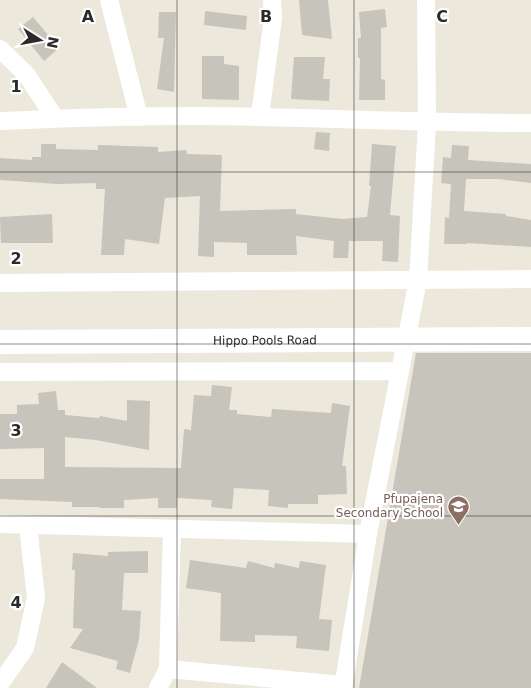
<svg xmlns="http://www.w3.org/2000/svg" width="531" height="688" viewBox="0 0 531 688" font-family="'DejaVu Sans',sans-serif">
	<rect width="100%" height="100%" fill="#ece8dc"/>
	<path fill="#c7c4bb" d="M299,0H328L332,39L302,35Z
		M385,9L387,27L381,28V79L385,80V100H359L360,58H358V38H361L359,12Z
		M205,11L247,16L246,30L204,25Z
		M159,12H176L174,92L157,89L164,38H158Z
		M33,17L59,48L44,61L18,29Z
		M202,56H224V64L239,66V100L202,99Z
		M294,57H325L323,79H330L329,101L291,99Z
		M316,132L330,133L329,151L314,149Z
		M41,144H56V149L98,150V145L158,147V152L186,150L187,154L222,155L220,211L296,209V214L342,219L367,217L371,186H369L372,144L396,146L390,215L400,216L398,262L382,261L383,241H349L348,258H333L334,241L296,236L297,255H247V243L214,242V257L198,256L200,196L165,198L159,244L125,239L124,255H101L105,189H96V183L57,184L0,180V158L32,160V157H41Z
		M452,145L469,146L468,160L531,164V183L499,179H466L464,211L506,214V216L531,220V247L467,243V244H444L445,217L449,218L451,184L441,183L443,157L451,158Z
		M52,214L53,243H1L0,217Z
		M416,353H531V688H359Z
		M212,385L232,387L229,410H237V414L271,417L272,409L331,413L332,403L350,406L342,466H346L347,494L318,495V504H288V508L268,506L269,490L234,488L232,509L211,507L212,500L177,498V508H158V498L124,500V508H100V507H72V502L0,499V479H44V448L0,449V414H17V405L39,404L38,393L56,391L58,410H65V415L99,418L100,416L127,421V400L150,401L149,450L96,440L65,437V467L181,468L184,429L191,430L194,395L211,396Z
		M148,551V573H124L122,610L141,611L139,639L130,673L116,669L118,661L70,648L83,629L73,628L75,570H72L73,553L108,556V552Z
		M190,560L246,568L248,561L274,568L275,563L299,568L300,561L326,565L319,619L332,620L329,651L296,648L297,636L255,635V642L220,641L221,593L186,588Z
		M62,662L97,688H46Z"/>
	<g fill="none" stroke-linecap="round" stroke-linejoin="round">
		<path stroke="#fff" stroke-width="18" d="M109,0L139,117
			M0,49L26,74L55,118
			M260,116L273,18L272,0
			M0,121C87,117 175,114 262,117C352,119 441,123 531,123
			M0,283L531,279
			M0,372L400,371
			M0,524L368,534
			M168,669L172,529
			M0,684L25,648L36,598L28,525
			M158,688L168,669L343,685
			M343,688L368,534L418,280L427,123L426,0"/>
		<path stroke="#fff" stroke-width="24" id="s1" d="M0,342L531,339"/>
	</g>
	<path fill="none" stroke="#2a2a2a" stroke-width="1" stroke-opacity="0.55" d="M177,0V688M354,0V688M0,172H531M0,344H531M0,516H531"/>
	<defs>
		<symbol id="school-pin" viewBox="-11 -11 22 30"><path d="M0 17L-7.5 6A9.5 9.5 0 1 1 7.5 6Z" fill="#8d6e63" stroke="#fff"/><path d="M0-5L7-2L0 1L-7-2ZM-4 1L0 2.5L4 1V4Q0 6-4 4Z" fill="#fff"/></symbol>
	</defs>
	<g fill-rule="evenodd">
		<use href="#school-pin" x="446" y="494" width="25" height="34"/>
	</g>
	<g text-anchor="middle" stroke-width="4.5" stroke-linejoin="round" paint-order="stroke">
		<g font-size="12" fill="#2a2a2a" stroke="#fff">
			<text dy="4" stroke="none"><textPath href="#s1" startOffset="265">Hippo Pools Road</textPath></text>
		</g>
		<g font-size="12" fill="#785e54" stroke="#fff" text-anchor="end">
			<text x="443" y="503">Pfupajena<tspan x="443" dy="14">Secondary School</tspan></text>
		</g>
	</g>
	<g font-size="16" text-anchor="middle" font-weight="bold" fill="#2a2a2a" stroke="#fff" stroke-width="4.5" stroke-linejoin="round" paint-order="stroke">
		<text x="88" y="22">A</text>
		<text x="266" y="22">B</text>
		<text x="442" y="22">C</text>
		<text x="16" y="92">1</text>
		<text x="16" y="264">2</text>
		<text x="16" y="436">3</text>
		<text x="16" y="608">4</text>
	</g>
	<g transform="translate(40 40) rotate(101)" stroke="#ffffff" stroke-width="4" paint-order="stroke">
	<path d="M0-4L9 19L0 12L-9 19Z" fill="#2a2a2a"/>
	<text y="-8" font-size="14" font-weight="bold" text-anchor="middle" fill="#2a2a2a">N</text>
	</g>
</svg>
